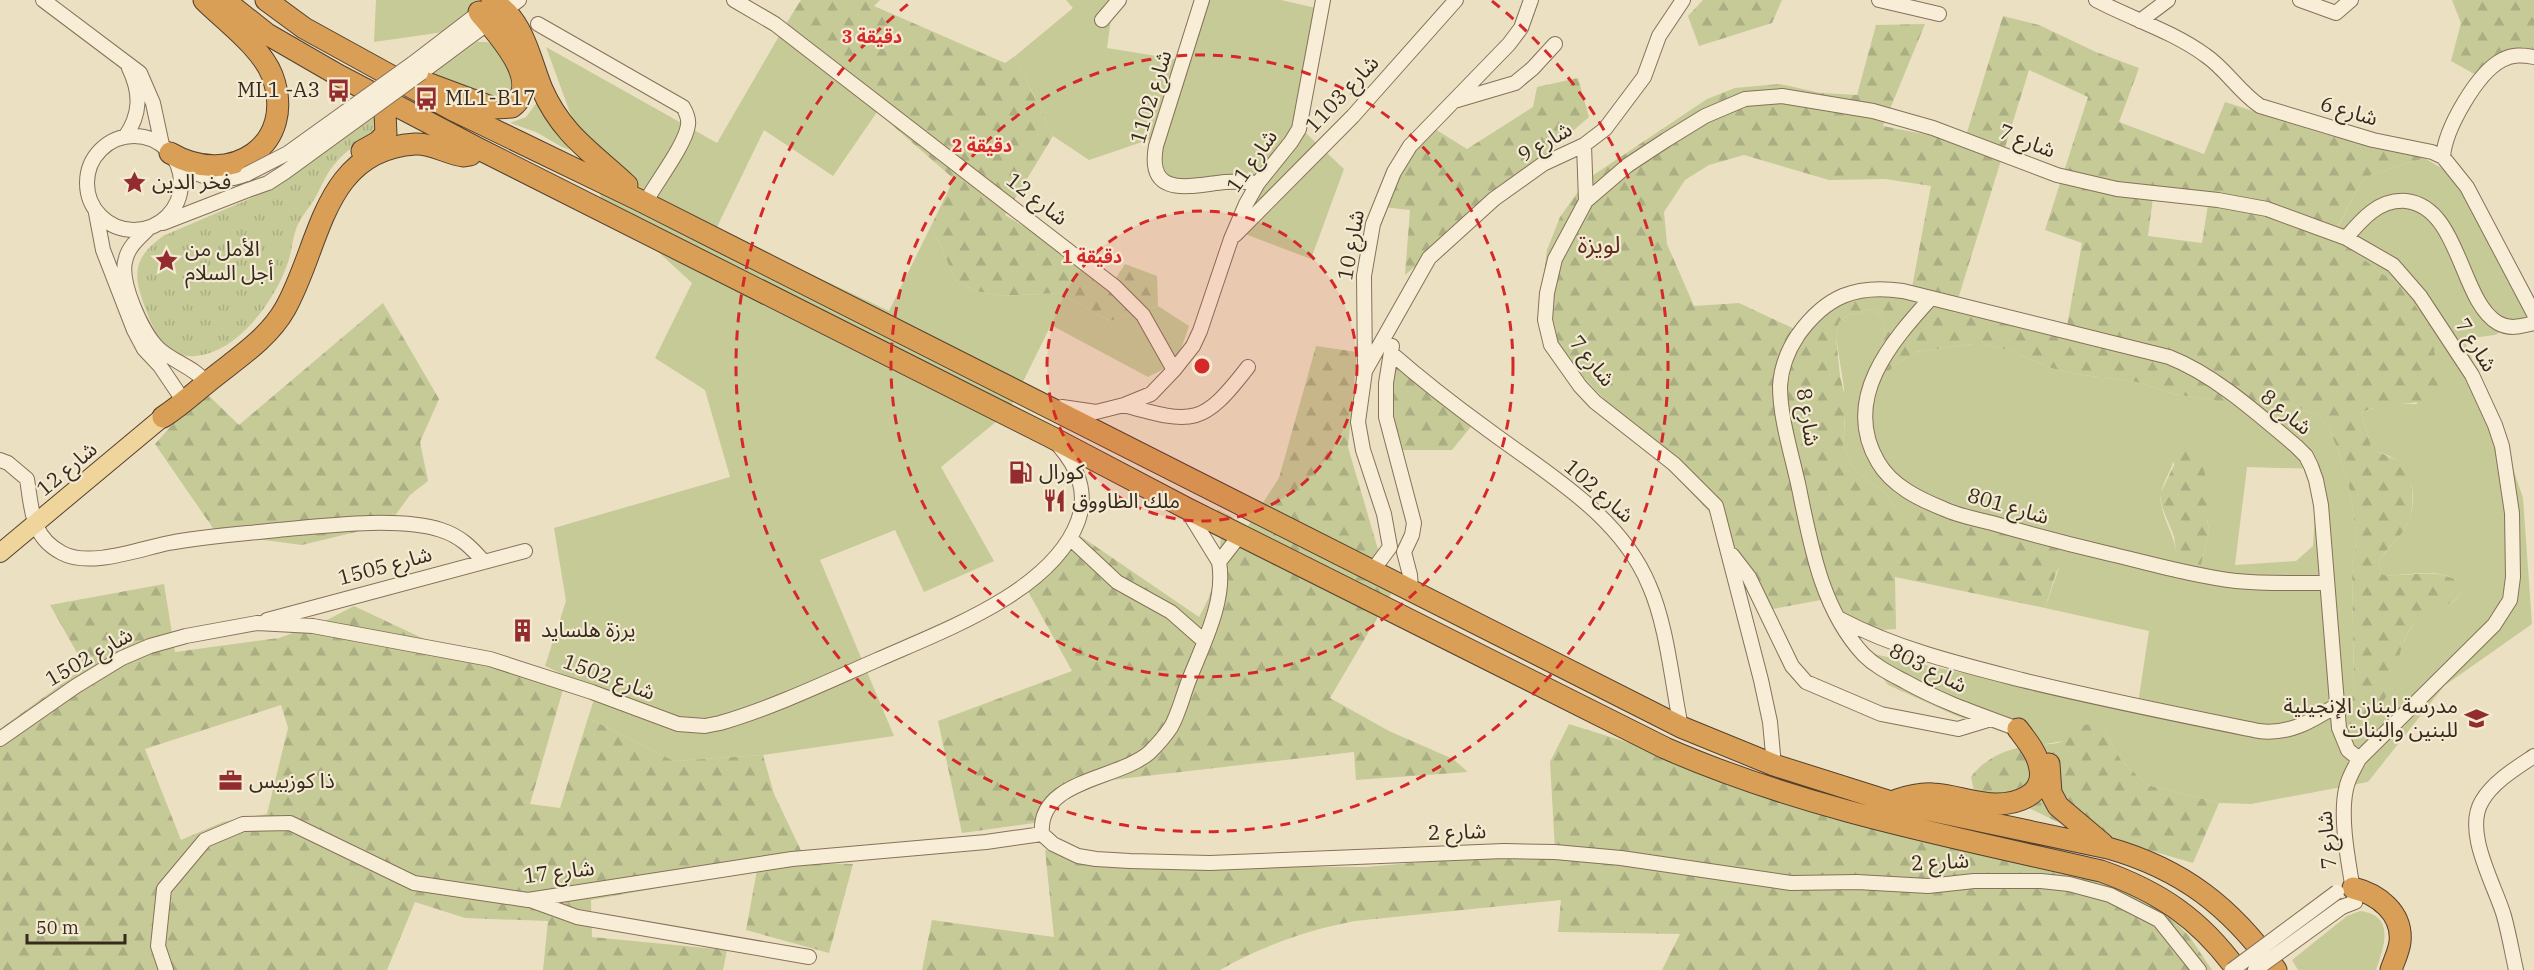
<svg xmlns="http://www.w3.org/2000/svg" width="2534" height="970" viewBox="0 0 2534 970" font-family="'IBM Plex Serif','Noto Sans Arabic',serif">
	<defs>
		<pattern id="forest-firs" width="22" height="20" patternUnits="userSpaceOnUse" patternTransform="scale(1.5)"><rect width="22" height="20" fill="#c5ca97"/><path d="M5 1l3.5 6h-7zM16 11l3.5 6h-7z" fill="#aaae82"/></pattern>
		<pattern id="park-tufts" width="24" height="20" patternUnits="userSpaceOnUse" patternTransform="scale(1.5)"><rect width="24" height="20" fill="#c5ca97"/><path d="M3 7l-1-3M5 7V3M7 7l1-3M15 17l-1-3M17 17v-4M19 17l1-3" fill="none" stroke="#aaae82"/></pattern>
	</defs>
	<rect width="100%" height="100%" fill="#ece0c3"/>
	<path fill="#c5ca97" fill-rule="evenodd" d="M376,0H515L444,32L374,42Z
		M1066,0H1126L1111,19L1107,48L1181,60L1200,0H1281L1316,8L1293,121L1344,169L1311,259L1240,232L1264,207L1243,180L1162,183L1151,139L1089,160L1053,136L1015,56L1073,8Z
		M789,19L877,112L833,176L764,130L716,229L889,311L930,228L941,246L955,280L976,291L1000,296L1059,293L1110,321L1158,306L1189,326C1179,355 1177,364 1148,377L1051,325L1008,412L941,467L994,561L924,592L895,530L820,560L894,736L763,755L674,761L588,718L597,690L545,666L566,601L554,528L730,477L705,390L655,358L692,283L602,200L546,47L717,143Z
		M477,42H487L494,46L512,70L513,97L496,101L432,75Z
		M538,101L545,117L570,150L562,147L536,132L510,123L526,117Z
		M2424,158L2454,175L2467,194L2527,317L2495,335L2464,339L2498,424L2523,498L2532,624L2444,686L2368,782L2251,804L2219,803L2147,785L2121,760L2103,730L2082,726L2074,735L2064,741L2039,745L1957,716L1888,685L1864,652L2137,710L2149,631L2045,608L2061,562L2015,536L1929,511H1902L1893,506L1886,493L1867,480L1851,465L1843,444L1845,421L1844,388L1836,337L1839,322L1848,315L1872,309L1882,316C1888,336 1882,362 1881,384L1894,365L1916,352L1972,344H1985L2008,350L2051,368L2076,374L2137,382L2174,394L2224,402L2260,404L2273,399L2296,406L2321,418L2329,428L2339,453L2349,487L2357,537L2352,565L2354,690L2345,725L2383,702C2391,681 2402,634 2418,619C2434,605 2460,610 2463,584C2435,565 2414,577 2383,575L2378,562C2385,551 2394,544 2402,533C2417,511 2418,479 2397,461C2391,455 2379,453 2372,449L2361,413L2384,404H2417L2396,280L2384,275L2352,250L2331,241L2361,182L2371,175ZM2173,462L2207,519L2209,531L2201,565L2176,551C2174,534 2157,508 2161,493C2163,482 2170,473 2173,462ZM2247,467L2318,469L2313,546L2296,561L2235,565Z
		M2360,911C2396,915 2384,947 2376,970H2298L2292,960L2347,916Z"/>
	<path fill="url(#forest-firs)" fill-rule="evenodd" d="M801,0H880L874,6L1005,63L1015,56L1053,136L1005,215L1114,281L1125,264L1157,276L1158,306L1110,321L1059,293L1000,296L976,291L955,280L941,246L930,228L954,179L877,112L789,19Z
		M1703,0H1782L1772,23L1699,46L1688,16Z
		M2452,0H2534V49L2523,47L2476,75L2451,61L2461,23Z
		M2003,16L2039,25L2096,52L2139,68L2119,122L2204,154L2225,102L2324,134L2424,158L2371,175L2361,182L2331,240L2352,250L2384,275L2396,280L2432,329L2439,395C2413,409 2388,399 2361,413L2372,449L2407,465C2414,490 2417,515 2399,537C2391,546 2384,552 2378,562L2383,575C2414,577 2435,566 2464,584C2460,611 2423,607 2410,629C2390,663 2395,725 2345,726L2354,690L2352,565L2357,537L2349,487L2339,453L2329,428L2321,418L2296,406L2273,399L2260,404L2224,402L2174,394L2137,382L2076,374L2051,368L2008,350L1985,344H1972L1916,352L1894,365L1881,384L1869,382L1868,370C1883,355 1888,336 1882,316L1872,309L1848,315L1839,322L1836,337L1840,376L1846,401L1843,444L1851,465L1867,480L1886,493L1893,506L1902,511H1929L2004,534L2062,542L2068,551L2056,573L2045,608L1895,577L1896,629L1854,632L1821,600L1762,611L1711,514L1550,341L1541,297L1547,250L1560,217L1580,189L1592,176L1707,99L1735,88L1780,84L1821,93L1857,95L1876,25L1925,24L1883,126L1964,142ZM2029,70L2088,97L2045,230L2082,243L2065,337L1954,312ZM1744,155L1829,180L1885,179L1931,186L1912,287L1828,302L1799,331L1739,303L1694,306L1667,244L1664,212L1685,180L1709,165ZM2154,190L2209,198L2202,243L2148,236Z
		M1578,78L1589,117L1405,275L1410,210L1383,207L1394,168L1435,129L1467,149L1533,107L1537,87Z
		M383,303L439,399L420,442L428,481L410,495L389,524L302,545L217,534L155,444L203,390L239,425Z
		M1316,346L1357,352L1348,447L1391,594L1330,698L1389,731L1453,759L1468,772L1356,780L1354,752L1111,780L1082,788L1044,813L1034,823L962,833L938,721L1072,671L1024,584L1076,533L1199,617C1219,583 1225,547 1217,509L1248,526L1279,478Z
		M1395,356L1473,424L1452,450H1394L1390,411Z
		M2190,449L2200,457L2211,494L2207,519L2209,531L2201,565L2183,561L2176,551L2174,536L2162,507L2160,494L2180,453Z
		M164,584L175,652L279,638L323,622L354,606L422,638L532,673L564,686L530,804L560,808L588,718L674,761L763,755L774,794L807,863L853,864L829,953L746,930L757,870L591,900L592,937L727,950L723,970H543L548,921L465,918L415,902L387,970H0V729L85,667L50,605ZM281,705L288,728L267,814L223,822L181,840L145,749Z
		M2096,723L2103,730L2121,760L2147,785L2219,803L2193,863L2066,826L2031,809L1981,801L1974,791L1971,777C1984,758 2009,748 2032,745C2043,744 2054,745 2064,741C2072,737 2075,730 2082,726C2085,724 2092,724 2096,723Z
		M1569,724L1824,804L2078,864L2162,909L2189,936L2212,970H1662L1680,934L1558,932L1561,900L1355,921C1307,930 1262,946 1220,970H922L932,920L1054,937L1045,850L1161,866L1366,867L1555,850L1550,762Z"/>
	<path fill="url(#park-tufts)" d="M378,114L376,133C359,141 341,154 330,170C324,179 320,189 315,198C309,208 300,218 296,229C292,240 292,253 287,265C274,302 237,353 195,356C163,359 152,326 143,302C132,271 136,256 163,236L272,189Z"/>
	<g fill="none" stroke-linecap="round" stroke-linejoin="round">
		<defs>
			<path id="minor" d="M43,0L140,73L153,103L162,145
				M734,0L775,24L1114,286L1143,315L1174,370
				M1202,0L1156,146C1146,200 1193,185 1225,182C1236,181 1247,182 1258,183
				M1879,0L1939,14
				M2096,0C2132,19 2172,31 2205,55C2226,69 2239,92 2260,106L2373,140L2432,152L2443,157L2467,187L2534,314
				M2300,0L2336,13L2351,0
				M1102,20L1119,0
				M2140,21L2168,0
				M538,24L683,107C686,112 689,118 688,125C686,144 655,184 645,203
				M412,64L485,8
				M421,73L519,0
				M1454,101L1515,83L1533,68L1555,44
				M87 183a47 47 0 1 1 94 0a47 47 0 1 1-94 0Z
				M125,137C141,114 141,93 129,68
				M1584,145L1586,201
				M2443,157C2445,129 2477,73 2502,60C2513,54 2523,55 2534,57
				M182,164C201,180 224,183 247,174
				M96,213L103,250L134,330L144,349L160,366L185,403
				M163,223L248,190
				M148,229C140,237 129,246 126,258C118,280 142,332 158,348C173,362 194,367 207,383
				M1235,235L1353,116L1456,0
				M2346,238C2362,219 2379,199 2406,201C2460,207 2460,301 2498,323C2510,330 2522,326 2534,323
				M1931,298C1891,342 1841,399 1878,462C1892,486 1919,499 1944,509C1959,516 1976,519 1992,523C2030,534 2068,544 2106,553C2149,563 2193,576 2236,581C2266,584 2297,583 2327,583
				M1392,346L1386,383V417L1414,523L1412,535L1404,552L1410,575L1411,589
				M1391,353C1422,380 1454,405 1487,429C1546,473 1620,515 1649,585C1667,625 1672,683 1681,727
				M1365,371L1429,258L1494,199L1543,164L1584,145L1605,129L1644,77L1659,36L1683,0
				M1124,405C1194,425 1203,425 1248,367
				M1062,407L1096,412L1124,405L1151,394L1174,370L1193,346L1200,331L1231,239L1246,204L1258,183L1291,142L1299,129L1323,0
				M0,460L8,463L27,479C32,510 31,537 62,553C90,568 139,549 169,543C205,536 241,534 278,530C322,526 399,516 441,530C460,536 471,547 484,562
				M1187,510L1219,562C1226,601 1203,644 1189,680C1183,695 1179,713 1171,727C1165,736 1158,744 1150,752C1119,780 1037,779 1042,834L1053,844L1078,856L1096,859L1130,861L1210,863L1504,851L1555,852L1621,858L1791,883L1857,882L1928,886L1974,881H2041L2069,884L2110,895L2159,920L2199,970
				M1071,539L1117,582L1171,612L1204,641
				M1732,555L1749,577L1792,666L1806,682L1881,714L1958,729L1991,719
				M1219,562L1240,535
				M1373,570L1390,547L1384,514L1363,450L1358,422L1365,371L1364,276L1373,224L1394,172L1410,146L1509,44L1521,28L1531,0
				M1840,619C1897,649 1959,664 2022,680C2100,699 2180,715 2259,731C2289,735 2312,721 2337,705
				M267,620L525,551
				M2018,729C1978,714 1944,703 1906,682C1891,674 1876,667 1864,655C1822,610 1811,547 1799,488C1792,455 1780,419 1780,386C1781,368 1788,350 1798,335C1826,296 1856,284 1903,291L2169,357C2215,375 2258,414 2296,446L2306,456L2311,466L2316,480L2321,505L2339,728L2348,750L2359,759
				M0,739L76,686L122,658L150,646L186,636L257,623L313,626L490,659L592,692L678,724L705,726L720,723C772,708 827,682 877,660C942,631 1052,592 1078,521C1088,492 1078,468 1059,446
				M1774,765L1770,722L1761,680L1716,506L1674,464L1595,402L1580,386L1551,345L1545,320L1547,293L1555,259L1586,201L1628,165L1666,140L1705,116L1745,99L1782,96L1873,111L1933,128L2057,175L2117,189L2218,200L2267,209L2346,238L2393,265L2420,296L2472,375L2495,425L2502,446L2512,513L2513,577L2510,600L2494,625L2359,759C2354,769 2348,778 2346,789C2339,821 2350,869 2355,902L2342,907
				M530,900L577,917L809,957
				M166,970L158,946L164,889L205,840L243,824L290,823L414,883L528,900L792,859L986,842L1042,834
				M2516,970C2512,952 2509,934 2504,916C2495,885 2463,832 2482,801C2493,782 2516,768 2534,756"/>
			<path id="major" d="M0,553L163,417"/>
			<path id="highway" d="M224,0L267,34L338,75L477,148L1049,436L1186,508L1665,748C1804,809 1953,837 2101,871C2160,892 2200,919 2237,970
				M266,0L304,28L453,110L639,200L1681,727L1774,765L1891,802L2108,848C2183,869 2232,908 2276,970
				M492,2C523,17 530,60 542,89C562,135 593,153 627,185
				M427,83L494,108L512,107C544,82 497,34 479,12
				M362,151L378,142L386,134L385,113L377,95
				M170,153C231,189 298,144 272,75C261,47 225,21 204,0
				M163,417C180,406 194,393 209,381C236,359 268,339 285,309C321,246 322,150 415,144C432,143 447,154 464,156L470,155L477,148
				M2049,764L2051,793L2058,806L2103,844
				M1897,800C1909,796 1920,793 1933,794C1954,795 1975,804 1996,804C2017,804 2045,795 2040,769C2038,754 2027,741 2018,729
				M2353,888C2378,894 2403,913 2400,942C2399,951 2394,961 2391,970"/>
		</defs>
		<use href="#minor" stroke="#86715a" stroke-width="16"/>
		<use href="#major" stroke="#54402f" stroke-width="20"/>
		<use href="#highway" stroke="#54402f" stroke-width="23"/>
		<use href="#minor" stroke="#f8edd6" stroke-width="14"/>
		<use href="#major" stroke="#efd49c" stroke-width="18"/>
		<use href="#highway" stroke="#d99f56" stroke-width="21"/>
		<defs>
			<path id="minor-bridge" d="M247,174L288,153L412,64
				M248,190L268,183L285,172L421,73
				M2232,970L2337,892
				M2255,970L2342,907"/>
		</defs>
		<use href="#minor-bridge" stroke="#86715a" stroke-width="16" stroke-linecap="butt"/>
		<use href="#minor-bridge" stroke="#f8edd6" stroke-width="14"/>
	</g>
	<circle cx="1202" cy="366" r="155" fill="#d62828" fill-opacity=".12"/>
	<g fill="none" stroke="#d62828" stroke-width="3" stroke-dasharray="10 8">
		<circle cx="1202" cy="366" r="155"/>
		<circle cx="1202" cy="366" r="311"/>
		<path d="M1492 1A466 466 0 1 1 912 1"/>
	</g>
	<defs>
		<symbol id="bus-bare" viewBox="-9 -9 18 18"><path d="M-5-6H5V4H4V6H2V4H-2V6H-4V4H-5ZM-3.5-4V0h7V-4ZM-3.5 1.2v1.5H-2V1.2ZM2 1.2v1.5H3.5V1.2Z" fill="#932c2e" stroke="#f4ead2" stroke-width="2.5" paint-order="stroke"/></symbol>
		<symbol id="sight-bare" viewBox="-9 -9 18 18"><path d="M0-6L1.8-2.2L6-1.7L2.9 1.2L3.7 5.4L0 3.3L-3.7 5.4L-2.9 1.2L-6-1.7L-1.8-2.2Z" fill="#932c2e" stroke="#f4ead2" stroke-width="2.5" paint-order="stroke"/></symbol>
		<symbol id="fuel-bare" viewBox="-9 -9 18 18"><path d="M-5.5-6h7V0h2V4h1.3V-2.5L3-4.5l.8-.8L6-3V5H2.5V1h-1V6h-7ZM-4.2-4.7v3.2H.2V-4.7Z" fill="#932c2e" stroke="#f4ead2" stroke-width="2.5" paint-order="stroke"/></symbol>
		<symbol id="restaurant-bare" viewBox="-9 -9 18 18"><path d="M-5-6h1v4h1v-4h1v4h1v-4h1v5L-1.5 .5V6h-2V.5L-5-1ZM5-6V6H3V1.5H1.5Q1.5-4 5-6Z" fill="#932c2e" stroke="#f4ead2" stroke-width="2.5" paint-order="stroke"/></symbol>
		<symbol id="building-bare" viewBox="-9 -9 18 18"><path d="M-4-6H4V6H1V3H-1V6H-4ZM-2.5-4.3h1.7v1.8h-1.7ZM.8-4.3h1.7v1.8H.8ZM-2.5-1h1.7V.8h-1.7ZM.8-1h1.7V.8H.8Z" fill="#932c2e" stroke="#f4ead2" stroke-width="2.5" paint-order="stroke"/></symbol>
		<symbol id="school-bare" viewBox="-9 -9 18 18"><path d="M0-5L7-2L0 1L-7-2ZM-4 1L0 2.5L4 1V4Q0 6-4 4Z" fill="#932c2e" stroke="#f4ead2" stroke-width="2.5" paint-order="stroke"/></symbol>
		<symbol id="office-bare" viewBox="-9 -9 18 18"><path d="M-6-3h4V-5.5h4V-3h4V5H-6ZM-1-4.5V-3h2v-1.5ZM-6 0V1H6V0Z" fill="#932c2e" stroke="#f4ead2" stroke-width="2.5" paint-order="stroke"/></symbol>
	</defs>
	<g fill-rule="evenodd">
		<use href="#bus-bare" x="322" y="74" width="33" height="33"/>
		<use href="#bus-bare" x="410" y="82" width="33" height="33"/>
		<use href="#sight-bare" x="118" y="166" width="33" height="33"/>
		<use href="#sight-bare" x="150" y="244" width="33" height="33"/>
		<use href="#fuel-bare" x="1004" y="456" width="33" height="33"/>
		<use href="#restaurant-bare" x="1038" y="484" width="33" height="33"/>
		<use href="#building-bare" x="506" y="614" width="33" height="33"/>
		<use href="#school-bare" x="2460" y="702" width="33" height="33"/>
		<use href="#office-bare" x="214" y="764" width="33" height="33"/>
	</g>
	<g text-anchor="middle" stroke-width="4.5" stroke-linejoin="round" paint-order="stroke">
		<g font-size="21" fill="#362a1e" stroke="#f4ead2" text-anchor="start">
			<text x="320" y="97" text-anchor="end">ML1 -A3</text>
			<text x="445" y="105">ML1-B17</text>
			<text x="152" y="189">فخر الدين</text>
			<text x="185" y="256">الأمل من<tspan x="185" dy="24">أجل السلام</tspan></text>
			<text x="1039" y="479">كورال</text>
			<text x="1072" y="508">ملك الطاووق</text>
			<text x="541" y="637">يرزة هلسايد</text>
			<text x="2458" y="713" text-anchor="end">مدرسة لبنان الإنجيلية<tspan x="2458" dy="24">للبنين والبنات</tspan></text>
			<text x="249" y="788">ذا كوزبيس</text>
		</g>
		<g font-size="21" fill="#362a1e" stroke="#f4ead2">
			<text transform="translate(1342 94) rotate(-47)" y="7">شارع 1103</text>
			<text transform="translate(1151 97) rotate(-73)" y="7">شارع 1102</text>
			<text transform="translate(2349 111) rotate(16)" y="7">شارع 6</text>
			<text transform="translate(2027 141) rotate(21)" y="7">شارع 7</text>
			<text transform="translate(1545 142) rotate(-30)" y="7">شارع 9</text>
			<text transform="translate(1252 161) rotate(-55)" y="7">شارع 11</text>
			<text transform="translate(1037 199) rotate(38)" y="7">شارع 12</text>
			<text transform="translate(1351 245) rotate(-80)" y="7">شارع 10</text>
			<text transform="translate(2476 345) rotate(58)" y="7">شارع 7</text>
			<text transform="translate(1592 361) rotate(51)" y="7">شارع 7</text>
			<text transform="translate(2286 412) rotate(39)" y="7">شارع 8</text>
			<text transform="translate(1808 417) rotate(81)" y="7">شارع 8</text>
			<text transform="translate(67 469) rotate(-40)" y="7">شارع 12</text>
			<text transform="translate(1599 491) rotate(41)" y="7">شارع 102</text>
			<text transform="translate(2008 506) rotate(16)" y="7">شارع 801</text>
			<text transform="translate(385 566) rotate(-15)" y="7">شارع 1505</text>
			<text transform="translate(89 657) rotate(-30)" y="7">شارع 1502</text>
			<text transform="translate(1928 668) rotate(27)" y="7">شارع 803</text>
			<text transform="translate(609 677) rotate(20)" y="7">شارع 1502</text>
			<text transform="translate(1457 832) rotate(-2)" y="7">شارع 2</text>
			<text transform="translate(2327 840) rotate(-95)" y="7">شارع 7</text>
			<text transform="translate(1940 862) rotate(-3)" y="7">شارع 2</text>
			<text transform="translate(559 872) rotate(-7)" y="7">شارع 17</text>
		</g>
		<g font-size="24" fill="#622c1f" stroke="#f4ead2">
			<text x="1599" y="253">لويزة</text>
		</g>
	</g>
	<circle cx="1202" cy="366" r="9" fill="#d62828" stroke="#f4ead2" stroke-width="3"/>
	<g font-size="18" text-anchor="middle" font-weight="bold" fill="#d62828" stroke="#f4ead2" stroke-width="4.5" stroke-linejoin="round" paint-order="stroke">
		<text x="872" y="43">3 دقيقة</text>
		<text x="982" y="152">2 دقيقة</text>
		<text x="1092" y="263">1 دقيقة</text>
	</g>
	<path d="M27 934v9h98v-9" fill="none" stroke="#362a1e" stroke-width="3"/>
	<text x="36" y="934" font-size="18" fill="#362a1e" stroke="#f4ead2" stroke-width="4.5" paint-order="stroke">50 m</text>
</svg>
